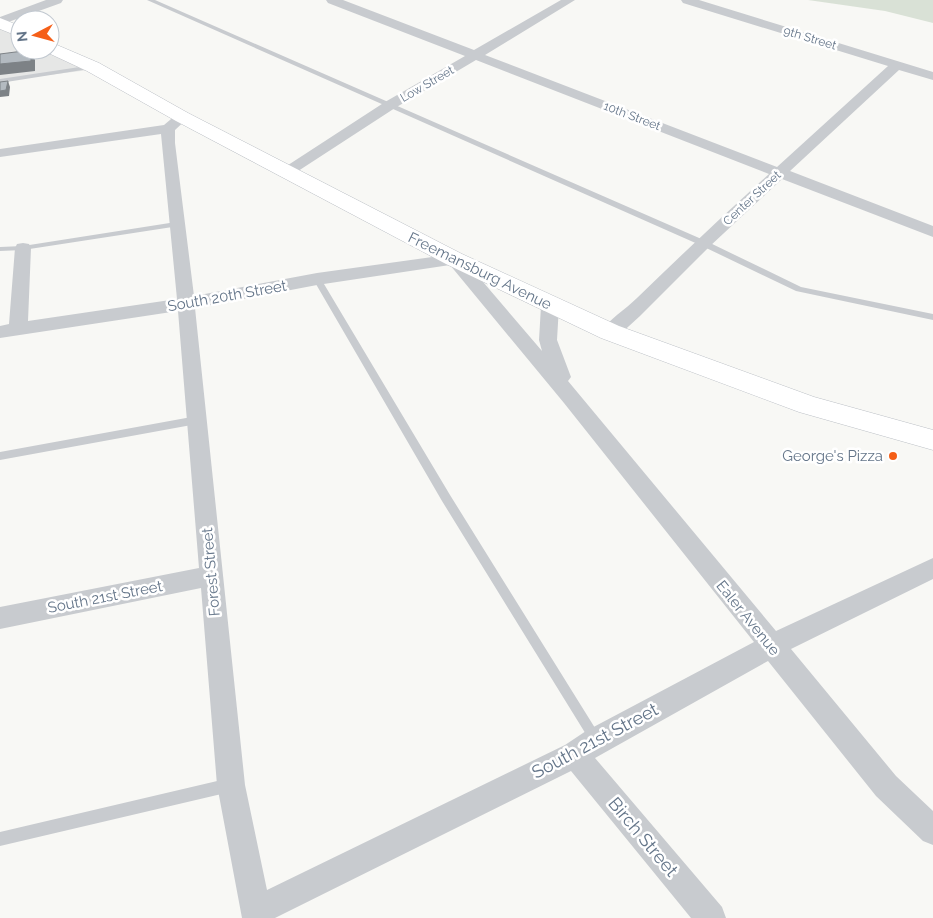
<svg xmlns="http://www.w3.org/2000/svg" width="933" height="918" viewBox="0 0 933 918" font-family="Raleway,sans-serif">
	<rect width="100%" height="100%" fill="#f8f8f5"/>
	<path fill="#e6e7e6" d="M0,28L20,37V50H47L89,70L0,81Z"/>
	<path fill="#d9e1d6" d="M808,0H933V23L885,11Z"/>
	<g fill="none" stroke-linecap="round" stroke-linejoin="round">
		<defs>
			<path id="secondary" d="M0,18L20,26V37L0,29Z
				M50,42L99,63L188,113L462,254L619,326L814,397L933,430V450L799,412L601,338L446,264L176,121L87,71L44,51L50,50Z"/>
		</defs>
		<use href="#secondary" stroke="#bcc0c6" stroke-width="1"/>
		<path fill="#c8cbcf" fill-rule="evenodd" d="M147,0H155L706,241L801,287L933,314V320L796,291L700,245Z
			M93,65L95,66V68L0,83V79Z
			M176,222L180,224L179,226L23,250L0,251V247L23,246Z
			M317,276L321,279L450,495L600,736L602,740L600,744L596,746L592,744L442,501L313,279Z
			M197,416L202,420L197,424L0,460V452Z
			M230,778L235,780L237,785L235,790L230,792L0,846V832Z"/>
		<path fill="#c8cbcf" fill-rule="evenodd" d="M46,0H63L61,3L0,25V17Z
			M326,0H343L474,50L561,0H575L485,55L777,167L888,66L683,3L681,0H699L933,72V80L899,70L790,171L933,226V237L782,179L709,247L640,316L617,337L610,338L603,337L601,332C609,319 626,309 637,298C680,256 724,215 769,174L476,60L395,108L292,175H282L279,172L282,169L385,102L465,56L328,3Z
			M182,113L187,114L189,117L175,130V143L194,296L317,273L454,254L460,255L542,351L539,340L541,306L544,302L550,300L556,302L559,306L557,340L571,377L568,381L776,631L933,558V579L791,649L896,776L933,811V845L923,841L876,796L768,661L595,758L722,907L726,918H691L571,771L275,918H242L217,785L201,588L0,629V607L199,568L178,311L0,338V326L9,324L15,248L17,244L23,243L29,244L31,248L28,321L177,299L161,134L0,157V149L164,125L177,114ZM450,265L564,403L754,642L586,731L565,745L267,890L245,785L195,308L317,285Z"/>
		<use href="#secondary" fill="#fff" fill-rule="evenodd"/>
	</g>
	<path fill="#7d8286" d="M31,50L35,60V71L0,75V64Z
		M8,81L10,87L9,96L0,97V91Z"/>
	<path fill="#b3bac0" stroke="#7d8286" d="M31,50V61L0,64V54Z
		M8,81L6,90L0,91V82Z"/>
	<circle fill="#f55f18" stroke="#fff" stroke-width="2" cx="893" cy="456" r="5"/>
	<g text-anchor="middle" stroke-width="5" stroke-linejoin="round" paint-order="stroke">
		<g font-size="12" fill="#647589" stroke="#fff">
			<text transform="translate(810 38) rotate(17)" y="4">9th Street</text>
			<text transform="translate(427 84) rotate(-30)" y="4">Low Street</text>
			<text transform="translate(632 116) rotate(21)" y="4">10th Street</text>
			<text transform="translate(752 198) rotate(-43)" y="4">Center Street</text>
		</g>
		<g font-size="15" fill="#647589" stroke="#fff">
			<text transform="translate(480 271) rotate(26)" y="5">Freemansburg Avenue</text>
			<text transform="translate(227 296) rotate(-10)" y="5">South 20th Street</text>
			<text transform="translate(211 572) rotate(-95)" y="5">Forest Street</text>
			<text transform="translate(105 597) rotate(-11)" y="5">South 21st Street</text>
			<text transform="translate(748 618) rotate(51)" y="5">Ealer Avenue</text>
		</g>
		<g font-size="15" fill="#647589" stroke="#fff" text-anchor="end">
			<text x="883" y="461">George's Pizza</text>
		</g>
		<g font-size="18" fill="#647589" stroke="#fff">
			<text transform="translate(595 741) rotate(-28)" y="6">South 21st Street</text>
			<text transform="translate(643 837) rotate(50)" y="6">Birch Street</text>
		</g>
	</g>
	<g transform="translate(35 35) rotate(264)"><circle r="24" fill="#ffffff" stroke="#c1c8d0"/>
	<path d="M0-4L9 19L0 12L-9 19Z" fill="#f55f18"/>
	<text y="-8" font-size="14" font-weight="bold" text-anchor="middle" fill="#647589">N</text>
	</g>
</svg>
